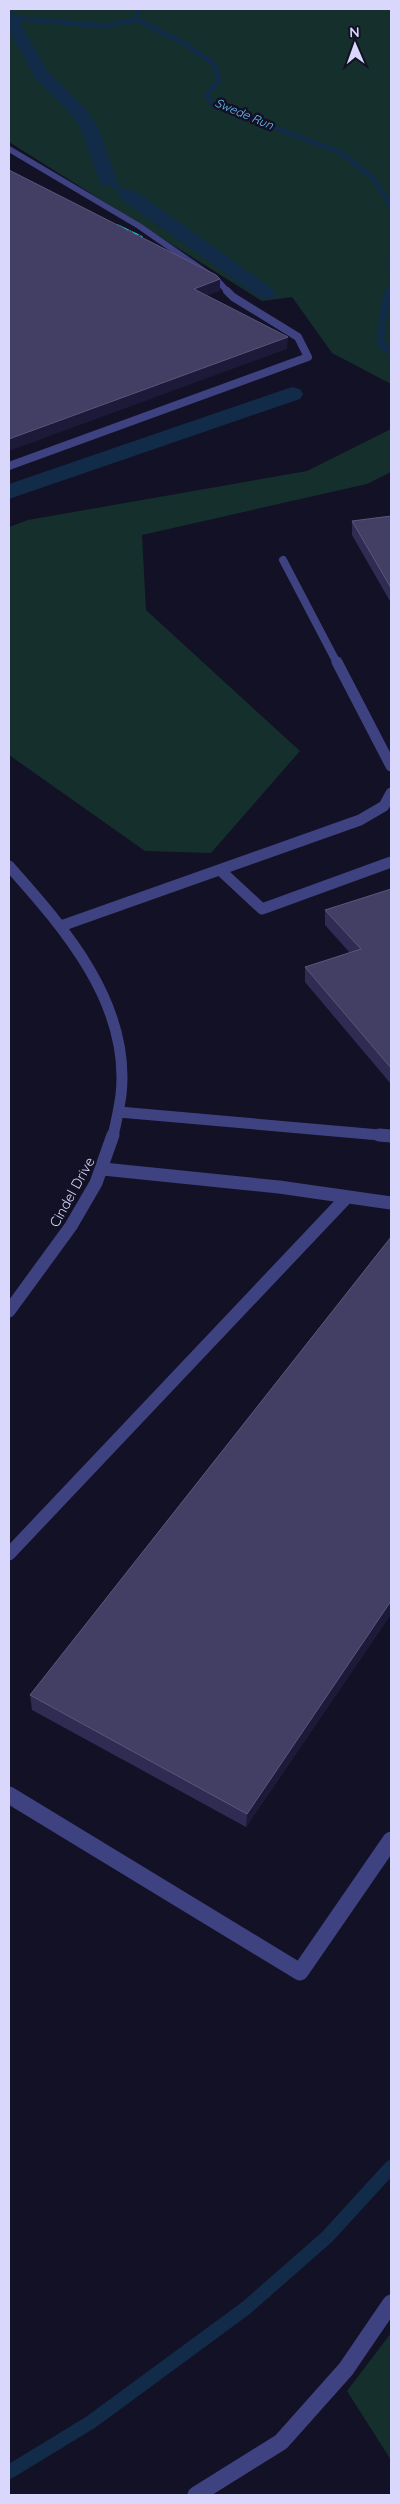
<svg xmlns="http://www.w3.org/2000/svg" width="400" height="2504" viewBox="0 0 400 2504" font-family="Quicksand,sans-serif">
	<rect width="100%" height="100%" fill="#131125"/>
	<path fill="#142f2c" d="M9,9H391V384L332,353L292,297L262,301L9,142Z
		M391,429V472L367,484L142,535L146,610L300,751L211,853L145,851L9,755V527L28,520L307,471Z
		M391,2333V2460L347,2391Z"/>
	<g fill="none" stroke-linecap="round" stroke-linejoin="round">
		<path stroke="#122b48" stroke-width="5" d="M140,9L137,14L138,20L187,45L214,64L219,81L206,95L213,104L342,153L374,179L391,206
			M13,18L105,26L138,19
			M108,181L128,195
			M391,256V269
			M388,292L391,289"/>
		<path stroke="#122b48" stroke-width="7" d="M389,291C385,296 380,339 381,345L391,351"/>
		<path stroke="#122b48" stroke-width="14" d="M9,2472L91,2422L246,2308L327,2237L391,2167"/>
		<path fill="#122b48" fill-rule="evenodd" d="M9,11L19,15L21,18L19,21L48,72L86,109L99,129L117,181L115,185H101L81,129L73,116L35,78L9,30Z
			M128,189L135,191L273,289L276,293L273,297L266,299L259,297L121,199L118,195L121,191Z
			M292,387L300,389L303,394L300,399L9,499V484Z"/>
		<path stroke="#3f4281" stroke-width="6" d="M9,149L139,226L217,280L228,292"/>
		<path stroke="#3f4281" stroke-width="8" d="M9,466L308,357L298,337L233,297L227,291
			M283,560L337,663"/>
		<path stroke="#3f4281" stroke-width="11" d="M337,662L391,766
			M220,870L262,909L391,862
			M61,926L360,820L384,806L391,793
			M119,1112L391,1136"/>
		<path stroke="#3f4281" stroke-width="13" d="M379,1135L391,1136
			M103,1169L279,1187L391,1203
			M9,1554L347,1197"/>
		<path stroke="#3f4281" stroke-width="17" d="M9,1795L300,1972L391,1840
			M196,2495L281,2442L346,2369L391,2303"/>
		<path stroke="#3f4281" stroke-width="11" d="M9,866C65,929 131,1004 121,1095C119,1109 116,1123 113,1136"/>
		<path stroke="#3f4281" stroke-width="13" d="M9,1311L71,1226L96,1183L113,1135"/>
		<defs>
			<path id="rail" d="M118,226L141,237"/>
		</defs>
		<use href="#rail" stroke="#11ebef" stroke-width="3"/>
		<use href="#rail" stroke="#131125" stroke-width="2" stroke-dasharray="5.5" stroke-linecap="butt"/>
	</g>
	<path fill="#302b52" d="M391,516V603L352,535V521Z
		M391,889V1084L305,982V967L350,953L325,925V910Z
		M391,1237V1614L246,1827L32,1710L30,1695Z"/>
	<path fill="#1d1938" d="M220,279V291L194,300V289Z
		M288,337L287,349L9,451V439Z
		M391,1601V1614L246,1827L247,1814Z"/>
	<path fill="#423e64" stroke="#5a567c" d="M9,170L216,275L220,279L194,289L288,337L9,439Z
		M391,516V588L352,521Z
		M391,889V1068L305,967L361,949L325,910Z
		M391,1237V1601L247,1814L30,1695Z"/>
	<g text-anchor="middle" stroke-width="5" stroke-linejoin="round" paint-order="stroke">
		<g font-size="12" font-style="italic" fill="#6dc1f5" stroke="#131125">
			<text transform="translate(244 114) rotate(23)" y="4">Swede Run</text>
		</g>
		<g font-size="14" fill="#d9d8fc" stroke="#131125">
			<text transform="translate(72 1192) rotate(-61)" y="5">Cindel Drive</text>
		</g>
	</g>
	<rect width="400" height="2504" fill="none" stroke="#d9d8fc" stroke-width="20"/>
	<g transform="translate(355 45) rotate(358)" stroke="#131125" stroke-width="4" paint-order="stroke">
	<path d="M0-4L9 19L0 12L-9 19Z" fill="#d9d8fc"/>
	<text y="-8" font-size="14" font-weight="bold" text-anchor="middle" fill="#d9d8fc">N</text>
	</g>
</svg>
